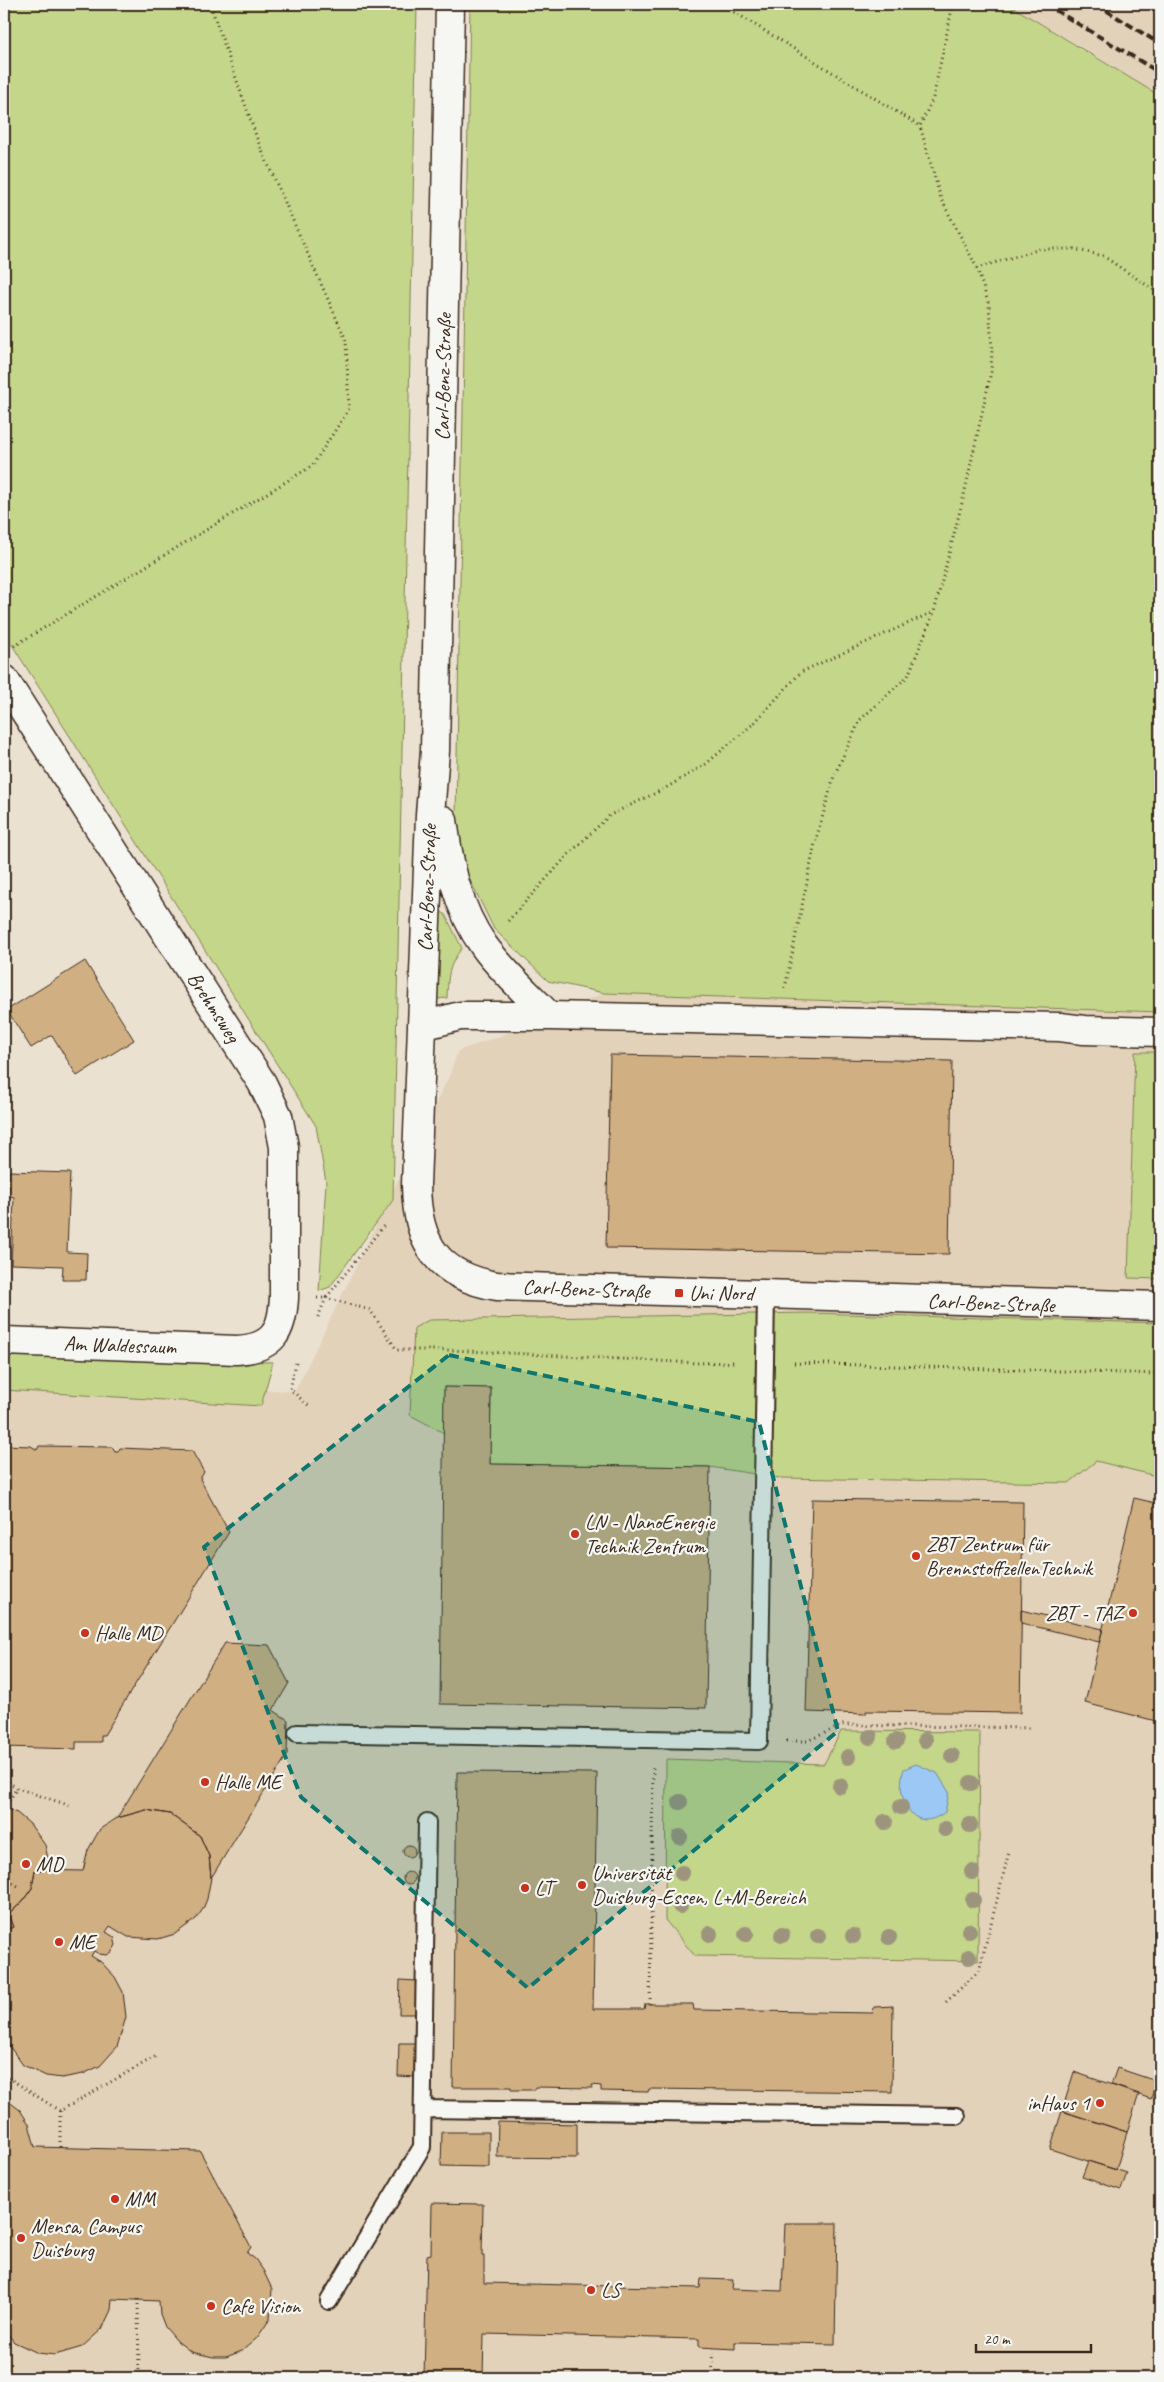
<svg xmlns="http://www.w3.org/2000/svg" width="1164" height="2382" viewBox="0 0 1164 2382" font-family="Caveat,sans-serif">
	<rect width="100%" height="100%" fill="#ebe1d1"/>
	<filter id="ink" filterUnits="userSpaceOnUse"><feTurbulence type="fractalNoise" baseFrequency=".02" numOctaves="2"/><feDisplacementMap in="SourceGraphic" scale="10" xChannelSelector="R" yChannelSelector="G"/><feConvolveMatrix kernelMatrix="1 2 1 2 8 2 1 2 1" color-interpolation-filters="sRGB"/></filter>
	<g filter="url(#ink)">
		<path fill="#e3d2ba" d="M1008,4H1160V96L1080,46Z
			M604,993L1160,1012V2378H4V1381L295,1391L449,1076L458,1051L502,1035Z"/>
		<path fill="#c4d68a" stroke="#808054" d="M4,4H417L393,1200L330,1287L319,1291L326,1182L316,1126L4,632Z
			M470,4H1008L1160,96V1012L604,993L548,981L494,929L468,876L456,816Z
			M441,912L445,914L462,948C448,966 448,976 447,998L437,999V916Z
			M1135,1052H1160V1279L1128,1278Z
			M809,1313L1160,1323V1477L1096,1461L1069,1483L780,1478L710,1467L490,1464L491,1388L444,1387V1433L410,1415L414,1328L429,1320Z
			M4,1355L273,1362L261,1406L4,1390Z
			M841,1731L980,1732L978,1961L695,1956L665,1920L666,1759L824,1764Z"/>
		<path fill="#9bc8f5" stroke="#75899f" d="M916,1764L937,1773L949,1792L945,1812C913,1837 894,1797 904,1769Z"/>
		<path fill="#d0af83" stroke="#3b2a1e" d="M85,961L134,1040L77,1076L52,1035L31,1048L7,1010Z
			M610,1055L952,1061L949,1254L606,1248Z
			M9,1171L70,1173L67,1252L87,1253L86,1280H62L63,1266L11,1264L14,1197L8,1196Z
			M444,1387L491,1388L490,1464L710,1467L706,1708L440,1704Z
			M4,1445L31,1446L37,1450L39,1446L112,1447L115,1452H118L120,1448L192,1451L204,1472L200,1479L229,1532L104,1735H101V1742H76V1749L4,1747Z
			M1134,1498L1160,1504V1722L1085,1703Z
			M812,1499L1023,1502L1020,1713L866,1711V1714L806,1712Z
			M1021,1610L1103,1629L1099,1642L1021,1623Z
			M225,1643L269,1645L289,1683L273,1710L288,1720L287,1755L211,1878L209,1856L200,1836L170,1814L146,1810L117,1818Z
			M457,1772L597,1773L593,2009H644L645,2004H693L694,2010L873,2013L874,2007L893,2006L892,2092L649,2089L648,2092L601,2091V2086L592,2085V2088L535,2087V2090H511V2087H453Z
			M4,1808L17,1813L30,1824L45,1845L48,1859V1870H35L32,1888L22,1902L8,1915L13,1927L4,1931Z
			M146,1810L170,1814L200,1836L209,1856L211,1878L207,1899L203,1909L196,1919L175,1934L158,1939L128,1937L110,1926L106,1932L114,1937L116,1945L112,1952L107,1955L99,1954L94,1951L91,1956L101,1962L115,1977L123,1992L126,2017L117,2047L100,2066L83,2074L62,2078L46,2076L23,2065L4,2039V1931L13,1927L8,1915L22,1902L32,1888L35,1870L83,1871L88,1850L100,1829L117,1818Z
			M403 1851a6 6 0 1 1 12 0a6 6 0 1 1-12 0Z
			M403 1878a6 6 0 1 1 12 0a6 6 0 1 1-12 0Z
			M400,1980L417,1981L416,2014H399Z
			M399,2043H416V2077L398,2076Z
			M1117,2068L1156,2081L1151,2099L1111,2085Z
			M1074,2072L1139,2094L1127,2132L1062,2111Z
			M4,2098L20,2110L29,2124L35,2147L200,2151L251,2247L247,2253L255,2259L263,2270L272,2289L270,2319L257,2338L242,2351L226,2357H213L191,2352L177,2341L165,2327L160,2314L159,2301L112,2299L111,2310L102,2329L82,2347L55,2355L38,2353L14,2342L4,2329Z
			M1062,2111L1127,2132L1116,2170L1050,2149Z
			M498,2122L577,2124V2158L497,2157Z
			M442,2132H489V2167L441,2166Z
			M1088,2161L1127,2173L1121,2190L1082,2177Z
			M432,2203L483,2204L482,2256H484V2283L700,2288L701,2279L733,2280L732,2289L782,2291L785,2223H837L835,2344L735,2342V2349L699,2347V2339L484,2334L483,2378H424L427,2255L431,2254Z"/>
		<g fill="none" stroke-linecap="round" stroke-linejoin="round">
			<defs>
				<path id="lane" d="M297,1733L759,1741L766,1295
					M423,2109L957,2116
					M329,2301L422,2147L427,1822"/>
				<path id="street" d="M4,679L262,1083L278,1116L284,1147V1298C282,1332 273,1348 237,1350L4,1341"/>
				<path id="secondary" d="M450,4L435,751L430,815L416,1185C417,1243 437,1276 497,1286L1160,1306
					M443,820C449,864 457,908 484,946C502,971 527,993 549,1016
					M422,1026L460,1016H549L1060,1027L1084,1030L1160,1032"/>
			</defs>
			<use href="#lane" stroke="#3b2a1e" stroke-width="20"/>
			<use href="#street" stroke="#3b2a1e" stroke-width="31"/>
			<use href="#secondary" stroke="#3b2a1e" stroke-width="31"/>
			<path stroke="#3b2a1e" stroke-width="3" stroke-dasharray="1 4" stroke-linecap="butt" d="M721,4L920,126
				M953,4L933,98L920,126L941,199L977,268L1040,249H1074L1103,256L1160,294
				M14,646L312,466L349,409L346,340L259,144L210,4
				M508,921L568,855L610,815L664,789L706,764L754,723L801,672L933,612
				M785,988L815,843L834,776L860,720L908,676L934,612L964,495L991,372L992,349L989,305L977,268
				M317,1298H326L385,1224
				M318,1317L326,1298L370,1310L397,1350H451L696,1363L737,1362
				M296,1363L290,1389L309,1406
				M794,1363L1160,1374
				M786,1741H807L843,1725L1032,1728
				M4,1779L17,1788L71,1806
				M4,1809L17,1788
				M4,1878L21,1888
				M946,2002L979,1971L1009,1852
				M650,2004L653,1767
				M4,2075L60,2111L158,2055
				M60,2147V2111
				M138,2299L139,2378
				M711,2378L713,2348"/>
			<use href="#lane" stroke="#f6f6f2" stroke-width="16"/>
			<use href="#street" stroke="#f6f6f2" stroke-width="28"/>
			<use href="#secondary" stroke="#f6f6f2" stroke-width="28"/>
			<path stroke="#3b2a1e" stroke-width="4" stroke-dasharray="8 4" stroke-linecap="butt" d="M1045,4L1160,73
				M1096,4L1160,44
				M1148,4L1160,11"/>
		</g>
		<g fill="#9d947d">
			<circle cx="870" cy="1737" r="8"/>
			<circle cx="925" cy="1740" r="8"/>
			<circle cx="896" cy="1741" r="8"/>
			<circle cx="952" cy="1756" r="8"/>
			<circle cx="848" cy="1757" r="8"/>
			<circle cx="971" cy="1783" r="8"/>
			<circle cx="840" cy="1786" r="8"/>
			<circle cx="680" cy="1802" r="8"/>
			<circle cx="901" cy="1807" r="8"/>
			<circle cx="885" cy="1822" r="8"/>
			<circle cx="970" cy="1825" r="8"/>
			<circle cx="945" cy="1829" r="8"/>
			<circle cx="680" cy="1837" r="8"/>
			<circle cx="972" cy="1872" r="8"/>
			<circle cx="682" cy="1873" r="8"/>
			<circle cx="973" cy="1900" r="8"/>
			<circle cx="680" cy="1906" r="8"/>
			<circle cx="969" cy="1931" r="8"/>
			<circle cx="710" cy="1934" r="8"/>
			<circle cx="746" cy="1934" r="8"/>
			<circle cx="782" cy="1935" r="8"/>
			<circle cx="818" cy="1936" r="8"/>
			<circle cx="853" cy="1936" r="8"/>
			<circle cx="889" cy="1937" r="8"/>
			<circle cx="969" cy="1957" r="8"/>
		</g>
	</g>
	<path fill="#0f766e" fill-opacity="0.2" stroke="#0f766e" stroke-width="4" stroke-dasharray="10 6" stroke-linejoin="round" d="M449,1355L759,1422L838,1731L528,1988L301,1797L204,1547Z"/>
	<g fill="#c8321e" stroke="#f6f6f2" stroke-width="2">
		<rect x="674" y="1288" width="10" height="10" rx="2.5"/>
		<circle cx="575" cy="1534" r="5"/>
		<circle cx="916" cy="1556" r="5"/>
		<circle cx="1133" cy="1613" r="5"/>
		<circle cx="85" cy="1633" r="5"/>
		<circle cx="205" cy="1782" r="5"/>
		<circle cx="26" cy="1864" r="5"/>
		<circle cx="582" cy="1885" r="5"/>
		<circle cx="525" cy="1888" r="5"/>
		<circle cx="59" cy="1942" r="5"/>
		<circle cx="1100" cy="2103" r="5"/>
		<circle cx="115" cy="2199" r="5"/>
		<circle cx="21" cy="2238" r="5"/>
		<circle cx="591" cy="2290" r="5"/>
		<circle cx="211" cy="2306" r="5"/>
	</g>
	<g text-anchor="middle" stroke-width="4.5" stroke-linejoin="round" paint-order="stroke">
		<g font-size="21" fill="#3b2a1e" stroke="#f6f6f2">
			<text transform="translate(443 377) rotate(-89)" y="7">Carl-Benz-Straße</text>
			<text transform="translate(427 888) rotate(-88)" y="7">Carl-Benz-Straße</text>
			<text transform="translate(214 1007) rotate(57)" y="7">Brehmsweg</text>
			<text transform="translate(586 1289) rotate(2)" y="7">Carl-Benz-Straße</text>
			<text transform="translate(991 1303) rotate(2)" y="7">Carl-Benz-Straße</text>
			<text transform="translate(120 1345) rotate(2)" y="7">Am Waldessaum</text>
		</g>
		<g font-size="21" fill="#3b2a1e" stroke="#f6f6f2" text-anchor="start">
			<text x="689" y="1300">Uni Nord</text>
			<text x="585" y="1529">LN - NanoEnergie<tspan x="585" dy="24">Technik Zentrum</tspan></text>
			<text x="926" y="1551">ZBT Zentrum für<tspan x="926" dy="24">BrennstoffzellenTechnik</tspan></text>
			<text x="1123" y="1620" text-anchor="end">ZBT - TAZ</text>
			<text x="95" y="1640">Halle MD</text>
			<text x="215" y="1789">Halle ME</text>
			<text x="36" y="1871">MD</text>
			<text x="592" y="1880">Universität<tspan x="592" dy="24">Duisburg-Essen, L+M-Bereich</tspan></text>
			<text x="535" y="1895">LT</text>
			<text x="69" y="1949">ME</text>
			<text x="1090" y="2110" text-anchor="end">inHaus 1</text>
			<text x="125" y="2206">MM</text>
			<text x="31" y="2233">Mensa, Campus<tspan x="31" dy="24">Duisburg</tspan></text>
			<text x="601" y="2297">LS</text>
			<text x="221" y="2313">Cafe Vision</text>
		</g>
	</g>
	<rect width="1164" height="2382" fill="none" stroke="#f6f6f2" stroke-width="20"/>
	<rect x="10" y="10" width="1144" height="2362" fill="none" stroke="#3b2a1e" stroke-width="2" filter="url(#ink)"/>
	<path d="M976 2344v8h115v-8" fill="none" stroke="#3b2a1e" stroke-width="2.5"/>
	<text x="984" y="2344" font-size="15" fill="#3b2a1e" stroke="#f6f6f2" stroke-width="4" paint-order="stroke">20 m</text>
</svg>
